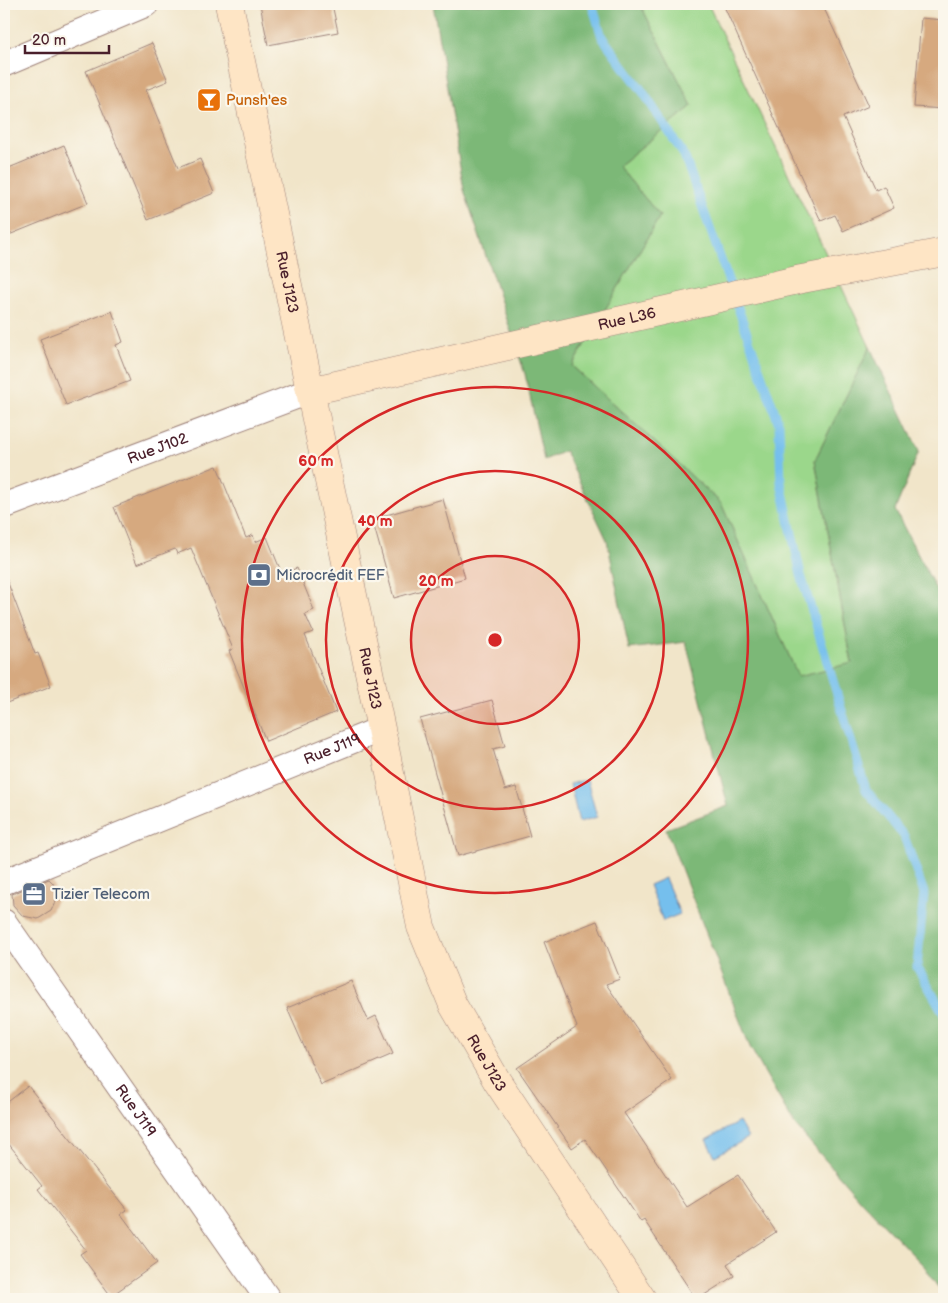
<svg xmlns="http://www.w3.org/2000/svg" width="948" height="1303" viewBox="0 0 948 1303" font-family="'Balsamiq Sans',sans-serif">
	<rect width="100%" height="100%" fill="#fbf7ec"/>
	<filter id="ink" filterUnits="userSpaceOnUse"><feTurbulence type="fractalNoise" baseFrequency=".02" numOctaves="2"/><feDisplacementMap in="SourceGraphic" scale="10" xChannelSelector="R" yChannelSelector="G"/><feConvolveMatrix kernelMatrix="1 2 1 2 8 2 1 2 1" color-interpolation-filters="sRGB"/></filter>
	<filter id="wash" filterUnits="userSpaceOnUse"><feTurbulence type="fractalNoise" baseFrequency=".0096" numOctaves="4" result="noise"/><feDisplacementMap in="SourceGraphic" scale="20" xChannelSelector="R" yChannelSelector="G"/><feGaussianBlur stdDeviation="1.12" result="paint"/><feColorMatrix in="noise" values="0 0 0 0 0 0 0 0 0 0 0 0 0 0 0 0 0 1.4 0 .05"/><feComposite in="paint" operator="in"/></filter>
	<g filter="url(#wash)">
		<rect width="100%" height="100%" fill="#f1e5c9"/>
		<path fill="#9bd78b" stroke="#727b5b" d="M640,4H708L870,347L815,460L852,664L798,676L721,503L572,366L660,216L618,166L692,106Z"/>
		<path fill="#7cb877" stroke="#636c51" d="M433,4H640L692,106L618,166L660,216L572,366L721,503L798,676L852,663L815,460L870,347L919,451L895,510L944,605V1297L925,1267L862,1202L794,1124L750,1047L666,829L728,806L686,642L629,649L607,540L565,451L544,460L525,374L464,190Z"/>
		<path fill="#74bfed" stroke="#5f6f8c" d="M587,780L597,817L579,822L570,784Z
			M665,878L680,914L663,921L649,885Z
			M739,1122L748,1138L715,1156L706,1140Z"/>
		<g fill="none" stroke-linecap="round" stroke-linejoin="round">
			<path stroke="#74bfed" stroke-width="9" d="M592,4L602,37L643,92L684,155L779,424L781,483L801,575L866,790L904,836L924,893L917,967L944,1014"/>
		</g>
		<g id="blocks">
			<path fill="#d6a97f" d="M260,4H332L338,32L268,45Z
				M723,4H822L869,106L843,117L876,190L884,186L894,208L843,231L835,215L821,221Z
				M921,18L944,20V109L914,107Z
				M152,43L168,81L146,90L178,168L200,159L214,193L148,220L86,71Z
				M64,145L88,203L4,237V170Z
				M112,311L123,342L116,345L130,381L66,405L40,339Z
				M217,466L246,538L253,535L255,542L267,537L282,574L297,568L314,610L305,614L313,632L305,635L336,712L266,741L229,651L233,649L191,548L177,554L175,549L137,564L114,507Z
				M443,499L465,578L394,598L372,519Z
				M6,578L35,654L38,653L51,686L4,704V579Z
				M492,700L505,746L493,749L505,790L516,787L530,836L458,856L420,719Z
				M49,879L53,883L57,898L51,911L38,919L23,916L13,905L12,894Z
				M597,921L620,979L606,984L672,1080L624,1113L687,1207L738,1175L776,1232L727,1264L734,1276L698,1299H696L644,1220L641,1222L585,1139L572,1148L517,1068L577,1027L544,942Z
				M351,981L368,1020L376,1016L393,1054L321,1085L287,1008Z
				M28,1086L127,1210L121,1214L157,1263L111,1296L80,1254L86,1250L38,1189L42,1186L4,1138V1105Z"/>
		</g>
	</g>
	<g filter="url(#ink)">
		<use href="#blocks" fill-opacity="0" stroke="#9e827a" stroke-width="1"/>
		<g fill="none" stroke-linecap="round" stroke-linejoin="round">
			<defs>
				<g id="street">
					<path d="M4,64L146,4"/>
					<path id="s1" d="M4,506L310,391"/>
					<path id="s2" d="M4,882L381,729"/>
					<path id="s3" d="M4,922L268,1299"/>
				</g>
				<g id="secondary">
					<path id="s4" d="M229,4L381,729L421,927L453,1005L497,1081L642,1299"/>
					<path id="s5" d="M310,391L802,279L944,252"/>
				</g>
			</defs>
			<use href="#street" stroke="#9e827a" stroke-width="27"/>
			<use href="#secondary" stroke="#9e827a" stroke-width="29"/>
			<use href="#street" stroke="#fff" stroke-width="25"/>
			<use href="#secondary" stroke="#fee5c5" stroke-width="28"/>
		</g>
	</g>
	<circle cx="495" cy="640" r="84" fill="#d62828" fill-opacity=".12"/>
	<g fill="none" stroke="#d62828" stroke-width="2.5">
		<circle cx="495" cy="640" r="84"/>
		<circle cx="495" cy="640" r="169"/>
		<circle cx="495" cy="640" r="253"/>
	</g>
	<defs>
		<symbol id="bar-square" viewBox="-11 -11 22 22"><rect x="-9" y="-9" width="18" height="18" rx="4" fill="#e8710a" stroke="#fbf7ec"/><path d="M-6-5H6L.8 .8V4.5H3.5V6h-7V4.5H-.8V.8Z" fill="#fff"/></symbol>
		<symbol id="bank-square" viewBox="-11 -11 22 22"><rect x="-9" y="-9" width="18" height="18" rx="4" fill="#5c6f8a" stroke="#fbf7ec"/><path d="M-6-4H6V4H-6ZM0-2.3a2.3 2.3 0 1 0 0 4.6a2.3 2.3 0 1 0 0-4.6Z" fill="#fff"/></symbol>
		<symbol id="office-square" viewBox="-11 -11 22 22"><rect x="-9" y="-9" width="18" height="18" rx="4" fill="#5c6f8a" stroke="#fbf7ec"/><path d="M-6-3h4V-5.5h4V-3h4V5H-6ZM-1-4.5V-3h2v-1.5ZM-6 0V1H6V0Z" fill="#fff"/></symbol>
	</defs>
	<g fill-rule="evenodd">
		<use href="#bar-square" x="195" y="86" width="28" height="28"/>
		<use href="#bank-square" x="245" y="561" width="28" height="28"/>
		<use href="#office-square" x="20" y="880" width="28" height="28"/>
	</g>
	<g text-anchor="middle" stroke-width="4.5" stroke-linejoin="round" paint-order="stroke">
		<g font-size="15" fill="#c56008" stroke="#fbf7ec" text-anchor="start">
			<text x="226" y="105">Punsh'es</text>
		</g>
		<g font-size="15" fill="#4a1f2b" stroke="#fbf7ec">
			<text dy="5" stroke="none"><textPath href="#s4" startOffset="284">Rue J123</textPath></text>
			<text dy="5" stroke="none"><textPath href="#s5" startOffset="325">Rue L36</textPath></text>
			<text dy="5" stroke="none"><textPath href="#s1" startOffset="164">Rue J102</textPath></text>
			<text dy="5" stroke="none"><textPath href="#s4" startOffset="689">Rue J123</textPath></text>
			<text dy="5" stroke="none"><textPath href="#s2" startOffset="354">Rue J119</textPath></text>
			<text dy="5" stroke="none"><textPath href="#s4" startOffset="1094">Rue J123</textPath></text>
			<text dy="5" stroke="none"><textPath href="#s3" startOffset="230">Rue J119</textPath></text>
		</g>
		<g font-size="15" fill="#4e5e75" stroke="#fbf7ec" text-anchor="start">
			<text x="276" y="580">Microcrédit FEF</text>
			<text x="52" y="899">Tizier Telecom</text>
		</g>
	</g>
	<circle cx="495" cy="640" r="8" fill="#d62828" stroke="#fbf7ec" stroke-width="2.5"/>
	<g font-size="15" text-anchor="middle" font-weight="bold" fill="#d62828" stroke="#fbf7ec" stroke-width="4.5" stroke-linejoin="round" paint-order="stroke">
		<text x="316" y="466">60 m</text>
		<text x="375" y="526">40 m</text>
		<text x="436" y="586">20 m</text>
	</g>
	<rect width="948" height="1303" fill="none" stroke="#fbf7ec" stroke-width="20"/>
	<path d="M25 45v8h84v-8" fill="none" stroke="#4a1f2b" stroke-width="2.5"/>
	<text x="32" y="45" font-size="15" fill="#4a1f2b" stroke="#fbf7ec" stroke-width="4" paint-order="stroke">20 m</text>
</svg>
